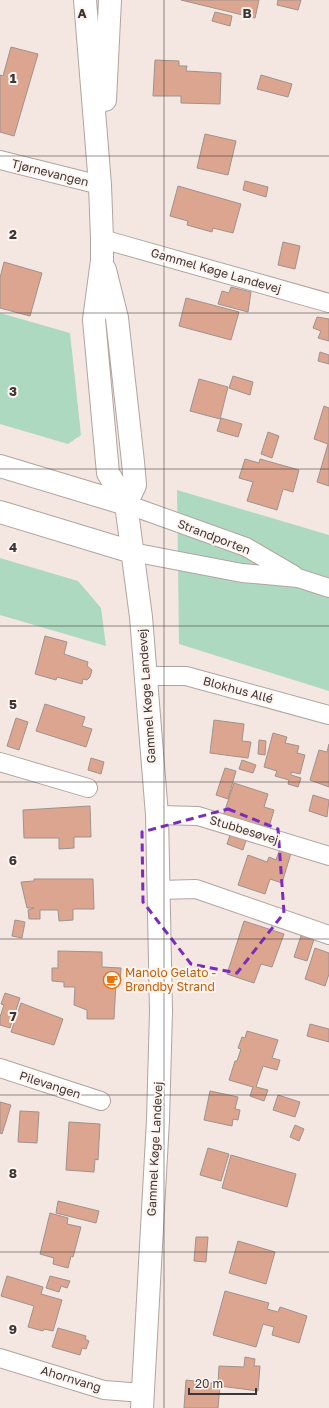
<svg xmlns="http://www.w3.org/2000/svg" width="329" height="1408" viewBox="0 0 329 1408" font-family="'Golos Text',sans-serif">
	<rect width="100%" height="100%" fill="#f4e6e1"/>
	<path fill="#aed9c1" d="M0,313L70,333L81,435L68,444L0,424Z
		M177,490L329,535V691L179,644Z
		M0,558L78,581L101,608L106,646L0,615Z"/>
	<path fill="#dca590" stroke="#9f928d" d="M181,0H259L255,18Z
		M278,0H301L298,10L277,5Z
		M215,12L232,16L230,26L212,21Z
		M11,47L38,54L14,136L0,132V75L3,76Z
		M155,60L179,61V66H187L186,71L221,73L220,104L181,103V96H153Z
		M261,75L292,84L288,97L257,89Z
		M205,134L236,141L228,175L197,168Z
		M245,181L268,187L266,197L243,190Z
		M178,186L241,204L233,233L213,228L212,232L187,225L188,221L170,216Z
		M283,242L300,246L295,269L278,265Z
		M4,262L42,273L30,316L0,308V278Z
		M231,287L251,292L248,312L218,304L222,291L229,293Z
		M186,298L239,312L231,340L179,326Z
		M317,317L329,319V341L318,338L321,331L313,328Z
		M320,352L329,355V364L318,361Z
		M233,376L253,382L250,395L229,388Z
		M199,379L228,387L220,419L190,411Z
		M324,406L329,408V486L317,482L328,444L314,439Z
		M221,418L242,424L238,437L217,431Z
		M268,432L279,436L272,458L261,454Z
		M245,459L259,463L260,459L299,470L293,492L283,489L277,510L247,501L253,482L239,478Z
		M45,636L67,642L64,654L88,662L87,666L92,670L90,677L87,680L83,679L82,684L57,677L56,680L35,674Z
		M45,704L85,717L82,726L92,729L86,747L36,731Z
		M16,718L28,722L19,750L7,746Z
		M214,720L244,724L242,741L251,742L248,758L210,753Z
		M273,733L287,737L285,743L299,746L297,753L305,755L300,774L291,772V775L301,778L298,787L288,784L289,780L275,776L277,771L264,767Z
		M259,740L266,741L265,755L258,754Z
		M329,744V787L310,780L319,750L327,752Z
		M91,758L104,762L101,774L88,770Z
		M242,760L256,765L253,773L239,769Z
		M225,768L236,771L228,799L216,795Z
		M234,783L268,794L264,807L274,810L269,827L258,824V827L223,816Z
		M313,795L329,800L327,817L309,811Z
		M90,806L91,837H74V848L59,849V838H24L23,810Z
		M230,835L246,840L243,850L227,844Z
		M280,849L291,853L282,883L270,879L265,894L238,885L248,855L267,862L269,857L276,860Z
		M34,879H93L94,909H73V920L59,921L58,910H40V919H29L28,910L34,908H27L21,882L34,881Z
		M15,920L25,922L22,938L12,936Z
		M244,921L284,934L272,967L261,964L254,983L227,974Z
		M302,933L315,936L307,961L294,957Z
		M315,948L329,953V974L325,986L305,979Z
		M58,951L102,952V967L121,968L120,983H116L114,1019H87V1010L74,1005L75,987H64V982L52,981V968H58Z
		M5,993L20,998L10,1028L0,1025V1017L4,1005L1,1004Z
		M21,1003L63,1019L54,1045L11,1032Z
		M310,1024L329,1029V1042L307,1036Z
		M247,1031L278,1040L272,1058L280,1060L277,1070L263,1066L256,1087L268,1090L264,1101L250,1096L253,1087L229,1080L235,1061H237L241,1049L238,1048L242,1037L245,1038Z
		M210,1091L238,1097L235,1109L240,1110L238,1120L233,1119L232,1126L204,1120Z
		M278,1095L300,1102L295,1117L273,1110Z
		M0,1102L11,1105L2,1134L0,1133Z
		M20,1111L39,1112L37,1143L18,1142Z
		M69,1122L100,1124L98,1160L95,1159L94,1172L66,1170Z
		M295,1125L304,1129L299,1141L290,1137Z
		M208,1148L229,1154L221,1181L200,1175Z
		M231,1155L296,1174L287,1207L222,1188Z
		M58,1201L99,1211L96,1223L56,1213Z
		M50,1213L68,1218L67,1224L81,1227L73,1257L71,1256L68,1268L53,1264L54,1258L40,1254Z
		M196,1237H208L206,1262L194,1261Z
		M238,1241L275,1252L266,1284L229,1273Z
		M7,1276L43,1287L41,1294L62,1300L53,1331L44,1329L43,1331L28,1327L34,1306L1,1296Z
		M50,1276L70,1281L67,1288L61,1286L59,1292L46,1288Z
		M225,1291L269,1303L267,1309L278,1312L280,1307L307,1316L299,1343L272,1335L274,1327L263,1324L256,1347L213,1335Z
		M58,1328L86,1336L85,1339L89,1341L86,1349L82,1348L80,1355L52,1347Z
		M245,1357L255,1359L254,1366H260L258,1391L220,1386L218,1408H184L186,1380L218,1384L219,1366L244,1367Z"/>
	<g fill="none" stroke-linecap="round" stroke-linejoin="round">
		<defs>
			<path id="street" d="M0,160L100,185
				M102,239L329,303
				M126,504L246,547L294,575
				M132,552L242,573L298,578L329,588
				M146,676H186L329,715
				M0,762L88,788
				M157,815L198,816L329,856
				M159,890L196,889L329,935
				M0,1068L101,1101
				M0,1358L104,1390L143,1393"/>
			<path id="secondary" d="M85,0L100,185L102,239V260L94,320L108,473L126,504L141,617L157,815L161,1011L158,1120L142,1408
				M105,100L110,0
				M105,270L117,318L133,462L135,485L126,504
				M0,466L126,504
				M0,512L132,552"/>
		</defs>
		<use href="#street" stroke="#b1a4a0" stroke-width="20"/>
		<use href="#secondary" stroke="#b1a4a0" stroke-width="24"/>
		<use href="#street" stroke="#fff" stroke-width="18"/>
		<use href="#secondary" stroke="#fff" stroke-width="22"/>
	</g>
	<path fill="none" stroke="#7b2cbf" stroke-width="3" stroke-dasharray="8 5" stroke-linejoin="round" d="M228,809L278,829L284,913L237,973L191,964L143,902L142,832Z"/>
	<path fill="none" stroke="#3c3735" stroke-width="1" stroke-opacity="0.55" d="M164,0V1408M0,156H329M0,313H329M0,469H329M0,626H329M0,782H329M0,939H329M0,1095H329M0,1252H329"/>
	<defs>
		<symbol id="cafe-ring" viewBox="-11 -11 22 22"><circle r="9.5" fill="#fff4ef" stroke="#e8710a" stroke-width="1.5"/><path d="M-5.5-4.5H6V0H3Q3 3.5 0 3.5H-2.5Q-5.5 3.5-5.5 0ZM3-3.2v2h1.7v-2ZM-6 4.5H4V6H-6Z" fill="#e8710a"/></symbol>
	</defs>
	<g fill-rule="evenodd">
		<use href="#cafe-ring" x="102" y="970" width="20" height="20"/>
	</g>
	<g text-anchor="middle" stroke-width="4" stroke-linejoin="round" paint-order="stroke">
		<g font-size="12" fill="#3c3735" stroke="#fff4ef">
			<text transform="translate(50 173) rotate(14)" y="4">Tjørnevangen</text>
			<text transform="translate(216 271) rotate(16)" y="4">Gammel Køge Landevej</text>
			<text transform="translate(214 537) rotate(21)" y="4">Strandporten</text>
			<text transform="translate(238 690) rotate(15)" y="4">Blokhus Allé</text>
			<text transform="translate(147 696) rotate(-94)" y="4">Gammel Køge Landevej</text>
			<text transform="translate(244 830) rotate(17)" y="4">Stubbesøvej</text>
			<text transform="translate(50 1085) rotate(18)" y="4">Pilevangen</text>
			<text transform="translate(155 1149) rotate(-87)" y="4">Gammel Køge Landevej</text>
			<text transform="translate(71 1379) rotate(17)" y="4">Ahornvang</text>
		</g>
		<g font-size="12" fill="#c56008" stroke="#fff4ef" text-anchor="start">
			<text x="125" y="977">Manolo Gelato -<tspan x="125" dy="14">Brøndby Strand</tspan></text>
		</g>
	</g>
	<g font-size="13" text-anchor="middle" font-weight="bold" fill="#3c3735" stroke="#fff4ef" stroke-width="4" stroke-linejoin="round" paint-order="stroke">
		<text x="82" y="18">A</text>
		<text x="247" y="18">B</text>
		<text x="13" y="83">1</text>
		<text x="13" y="239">2</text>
		<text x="13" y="396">3</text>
		<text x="13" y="552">4</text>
		<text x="13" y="709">5</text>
		<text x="13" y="865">6</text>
		<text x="13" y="1021">7</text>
		<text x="13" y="1178">8</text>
		<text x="13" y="1334">9</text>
	</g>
	<path d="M189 1388v6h67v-6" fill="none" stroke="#3c3735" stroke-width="2"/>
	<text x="195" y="1388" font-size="12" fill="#3c3735" stroke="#fff4ef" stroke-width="3" paint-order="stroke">20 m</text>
</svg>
